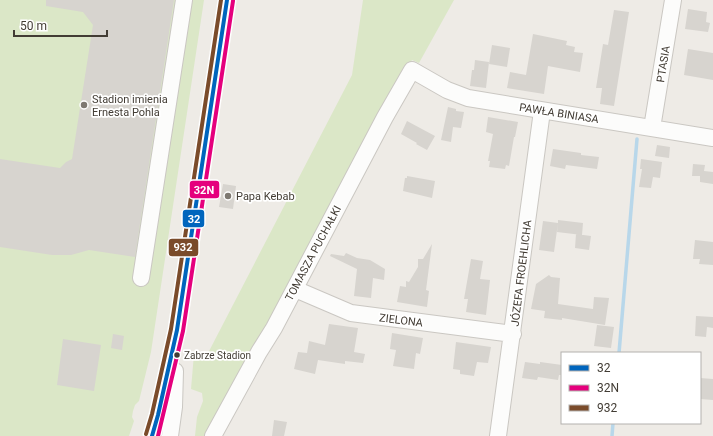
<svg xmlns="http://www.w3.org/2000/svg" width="713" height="436" viewBox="0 0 713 436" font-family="Roboto,sans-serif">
	<rect width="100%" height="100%" fill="#eeebe6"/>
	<path fill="#dbe7c7" d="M0,0H204L151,352L139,401L135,405L133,411L132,417L134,421L129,436H0Z
		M363,0H454L419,63L412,60L382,114L209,436H195L197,417L203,401L202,393L191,389L194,354L207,355L352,75Z"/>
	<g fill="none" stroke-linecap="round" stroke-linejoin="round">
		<path stroke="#b8d7ea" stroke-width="3.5" d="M619,353L637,139
			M612,436L613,423"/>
	</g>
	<path fill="#d7d4cf" d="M46,0H174L135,257L89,250L71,255H52L0,247V159L60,168L66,162L72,159L93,25L83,12L46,6Z
		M688,9L707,12L706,22L710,23L708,32L685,29Z
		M614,10L629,12L614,106L600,104L602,88H596L603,44L608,45Z
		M533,34L567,41L566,45L575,47L574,52L583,53L580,72L548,66L544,94L507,88L510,72L526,75Z
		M492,45L510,48L507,67L489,64Z
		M688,49L713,53V80L684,75Z
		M475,60L489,62L486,88L470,86L472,70H474Z
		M448,107L456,109V111L464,112L461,128L453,127L451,142L441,140Z
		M488,117L518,122L515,137H514L509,166L506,165L505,169L489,167L490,161H488L493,134L486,132Z
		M407,121L435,136L427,150L416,144L417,143L401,134Z
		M657,145L670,147L669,158L655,156Z
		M553,149L581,153V155L599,157L597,169L566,165L565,169L550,166Z
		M641,159L662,162L660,178L653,177L651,188L639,187L642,169H640Z
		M693,164L705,165L704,171L713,172V184L700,182V176H692Z
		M407,176L435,181L432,198L403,191L405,178H407Z
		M223,184L236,186L233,209L219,207Z
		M558,220L583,223L582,235L557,232L558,223L554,252L539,250L543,221L558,223Z
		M576,234L591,236L589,250L575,248Z
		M695,240L713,242V265L699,264L700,259H693Z
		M432,244L426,290L429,291L427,307L397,302L400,286L406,287V281L409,282L418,267V259H423Z
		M346,253L357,258L370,260L385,269L384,280L373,278L371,298L354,296L357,269L330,256L331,254L344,256Z
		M471,259L483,261L480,279L490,280L486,315L466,312L468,299H464Z
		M549,275L551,277L560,278L558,304L593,309L594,297L609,298L605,325L562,318V320L544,318L545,311L531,309L536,284Z
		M696,316L713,317V328L707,327L706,337L695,336Z
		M329,324L358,328L354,352L365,354L363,363L345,361V364L318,360L315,374L294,369L298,352L307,353L309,341L325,345Z
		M597,325L614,327L611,348L594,346Z
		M392,333L423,338L420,354L416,353L414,369L393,366L396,350L390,349Z
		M113,334L124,336L122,350L111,348Z
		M63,339L101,345L94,391L57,385Z
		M456,342L491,347L488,363L477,362L474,376L460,374V370L453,369Z
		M525,362L540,364V362L562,365V375H559L558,380L538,377L537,380L522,378Z
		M700,378L713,379V400L700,399Z
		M274,420L287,422L284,436H272Z"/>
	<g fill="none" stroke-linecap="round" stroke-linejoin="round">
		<defs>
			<path id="minor" d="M652,128L673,0
				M141,278L184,0
				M295,289L351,313L513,334
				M152,436L158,415L177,330L227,0
				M170,436L174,407L175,371
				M213,436L259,352L274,328L385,117L412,70L447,90L468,98L713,138
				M498,436L542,111"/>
		</defs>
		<use href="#minor" stroke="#cac7c2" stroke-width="18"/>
		<use href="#minor" stroke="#fcfcfb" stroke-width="16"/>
		<defs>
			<path id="bus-1" d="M152,436L158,415L177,330L227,0"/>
			<path id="bus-2" d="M158,436L183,331L233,1"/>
			<path id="bus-3" d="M146,434L152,414L171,329L221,0"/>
		</defs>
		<use href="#bus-1" stroke="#fff" stroke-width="7"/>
		<use href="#bus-2" stroke="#fff" stroke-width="7"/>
		<use href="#bus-3" stroke="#fff" stroke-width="7"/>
		<use href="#bus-1" stroke="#0065bd" stroke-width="4"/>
		<use href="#bus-2" stroke="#e5007d" stroke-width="4"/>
		<use href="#bus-3" stroke="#7a4b2a" stroke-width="4"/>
	</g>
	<g fill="#7e7972" stroke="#fff" stroke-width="1.5">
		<circle cx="84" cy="105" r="4"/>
		<circle cx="228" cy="196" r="4"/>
	</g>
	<circle fill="#423c34" stroke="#fff" stroke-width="1.5" cx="177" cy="355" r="3.5"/>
	<g text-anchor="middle" stroke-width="3.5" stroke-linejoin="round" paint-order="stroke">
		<g font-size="10" fill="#423c34" stroke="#fff" text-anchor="start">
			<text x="184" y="359">Zabrze Stadion</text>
		</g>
		<g font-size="11" fill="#423c34" stroke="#fff">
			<text transform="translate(663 64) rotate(-81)" y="4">PTASIA</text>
			<text transform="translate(559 113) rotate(9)" y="4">PAWŁA BINIASA</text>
			<text transform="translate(313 253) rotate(-62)" y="4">TOMASZA PUCHAŁKI</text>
			<text transform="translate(521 273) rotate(-83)" y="4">JÓZEFA FROEHLICHA</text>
			<text transform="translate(401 320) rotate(7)" y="4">ZIELONA</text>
		</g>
		<g font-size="11" fill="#423c34" stroke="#fff" text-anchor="start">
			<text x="92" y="103">Stadion imienia<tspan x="92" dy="13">Ernesta Pohla</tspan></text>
			<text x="236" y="200">Papa Kebab</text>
		</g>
	</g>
	<g stroke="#fff" stroke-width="1.5">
		<rect x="189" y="180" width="31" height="19" rx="4" fill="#e5007d"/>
		<rect x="182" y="209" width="23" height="19" rx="4" fill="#0065bd"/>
		<rect x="168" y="238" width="31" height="19" rx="4" fill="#7a4b2a"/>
	</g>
	<g font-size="11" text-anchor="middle" font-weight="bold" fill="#fff">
		<text x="204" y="194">32N</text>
		<text x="194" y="223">32</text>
		<text x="183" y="251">932</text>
	</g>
	<rect x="561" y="352" width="140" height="72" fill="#ffffff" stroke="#b3b1ae"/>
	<rect x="569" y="365" width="20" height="6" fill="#0065bd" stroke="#b3b1ae"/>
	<text x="597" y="372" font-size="12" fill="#423c34">32</text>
	<rect x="569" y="385" width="20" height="6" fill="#e5007d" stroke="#b3b1ae"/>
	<text x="597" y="392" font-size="12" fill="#423c34">32N</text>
	<rect x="569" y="405" width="20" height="6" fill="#7a4b2a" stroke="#b3b1ae"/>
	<text x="597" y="412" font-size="12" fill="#423c34">932</text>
	<path d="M14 30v6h93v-6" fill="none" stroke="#423c34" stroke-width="2"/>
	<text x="20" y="30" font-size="12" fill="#423c34" stroke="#ffffff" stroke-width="3" paint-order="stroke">50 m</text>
</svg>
